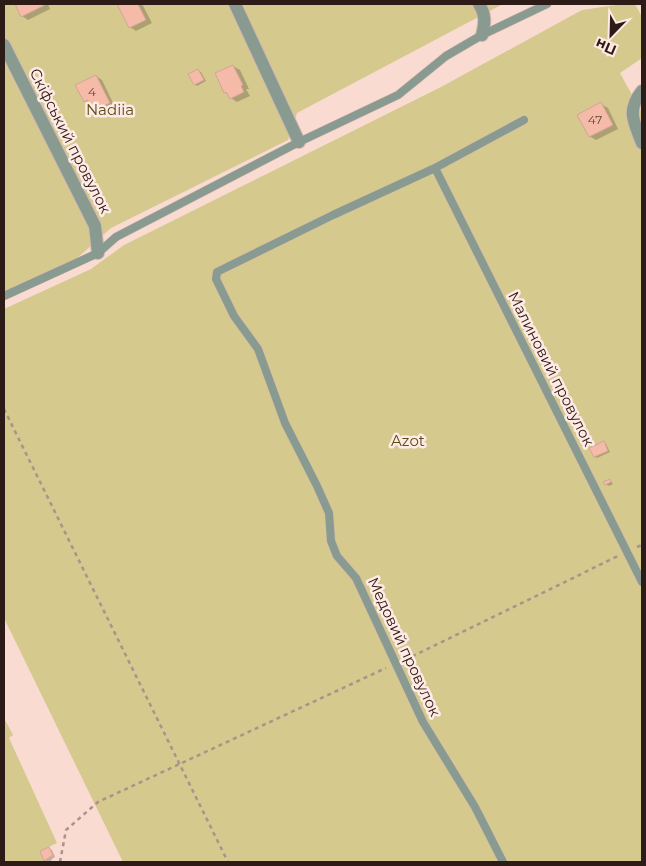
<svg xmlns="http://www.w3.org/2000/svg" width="646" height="866" viewBox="0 0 646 866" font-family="Montserrat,sans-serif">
	<rect width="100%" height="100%" fill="#f9dbd2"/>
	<path fill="#d5c98e" d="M4,4H503L297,113L288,140L111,228L75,260L4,292Z
		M623,4H635L642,17V58L620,73L642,113V862H123L4,618V309L91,269L124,245L441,87L582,10Z
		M4,718L13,735L9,738L57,843L40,851L45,862H4Z"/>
	<path fill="#0003" d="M16,4H48L50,9L28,20L22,16Z
		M118,4H142L152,23L136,31L130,27Z
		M233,66L240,70L249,89H246L250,96L237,102L231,98L225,92Z
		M198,71L201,72L206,81L197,86L195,84Z
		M96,76L102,80L115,107L101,114L94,110L92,105L85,101Z
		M601,104L608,108L618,129L596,140L589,136Z
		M603,443L606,444L610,452L597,458L595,457Z
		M610,480L613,484L609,486L606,484Z
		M49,848L52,850L55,857L51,860L52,862H46L41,852Z"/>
	<path fill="#f6baa8" stroke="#d3a596" d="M15,4H44L45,5L21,17Z
		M117,4H138L146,20L129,28Z
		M233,65L243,85L241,86L244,92L230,99L226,92L224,93L215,73Z
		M198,69L204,80L194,85L188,74Z
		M96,75L110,103L93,111L88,100L84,102L75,85Z
		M601,102L613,125L589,137L577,115Z
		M604,441L608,451L594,457L589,448Z
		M610,479L611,482L605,485L603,482Z
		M49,847L53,855L44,861L40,851Z"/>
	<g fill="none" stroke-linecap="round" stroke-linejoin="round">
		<defs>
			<path id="lane" d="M435,168L642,582
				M4,296L98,253L116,237L299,142L398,95L446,56L482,35L547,4
				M503,862L475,807L423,722L356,578L337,556L331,541L329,513L317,486L285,423L258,349L234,316L216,279L217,272L333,215L435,168L524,120"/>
			<path id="street" d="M235,4L299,142
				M479,4C486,15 485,23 482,35
				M4,45L95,226L98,253
				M642,91C626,111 634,122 642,143"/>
		</defs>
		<use href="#lane" stroke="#d4b8b0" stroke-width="9"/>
		<use href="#street" stroke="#d4b8b0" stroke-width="14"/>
		<path stroke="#ab928b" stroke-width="2.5" stroke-dasharray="4 4" stroke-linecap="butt" d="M4,409L228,862
			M637,547L642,545
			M405,660L618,556
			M60,862L66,830L98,802L386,668"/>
		<use href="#lane" stroke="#899b90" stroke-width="8"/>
		<use href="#street" stroke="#899b90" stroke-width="12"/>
	</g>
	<g text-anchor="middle" stroke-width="5" stroke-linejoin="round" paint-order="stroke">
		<g font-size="12" fill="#5e433a">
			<text x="92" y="96">4</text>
			<text x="595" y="124">47</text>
		</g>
		<g font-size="15" fill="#5a4f18" stroke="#ffebe5">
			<text x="110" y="115">Nadiia</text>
			<text x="408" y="446">Azot</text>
		</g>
		<g font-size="15" fill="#2c1b16" stroke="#ffebe5">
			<text transform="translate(70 141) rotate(63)" y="5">Скіфський провулок</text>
			<text transform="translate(551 369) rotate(63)" y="5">Малиновий провулок</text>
			<text transform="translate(404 647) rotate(65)" y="5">Медовий провулок</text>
		</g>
	</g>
	<rect width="646" height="866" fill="none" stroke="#2c1b16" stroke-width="10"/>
	<g transform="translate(611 35) rotate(203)" stroke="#ffebe5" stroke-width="4" paint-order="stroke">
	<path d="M0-4L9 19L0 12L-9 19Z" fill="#2c1b16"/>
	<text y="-8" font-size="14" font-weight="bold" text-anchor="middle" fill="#2c1b16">Пн</text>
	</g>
</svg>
